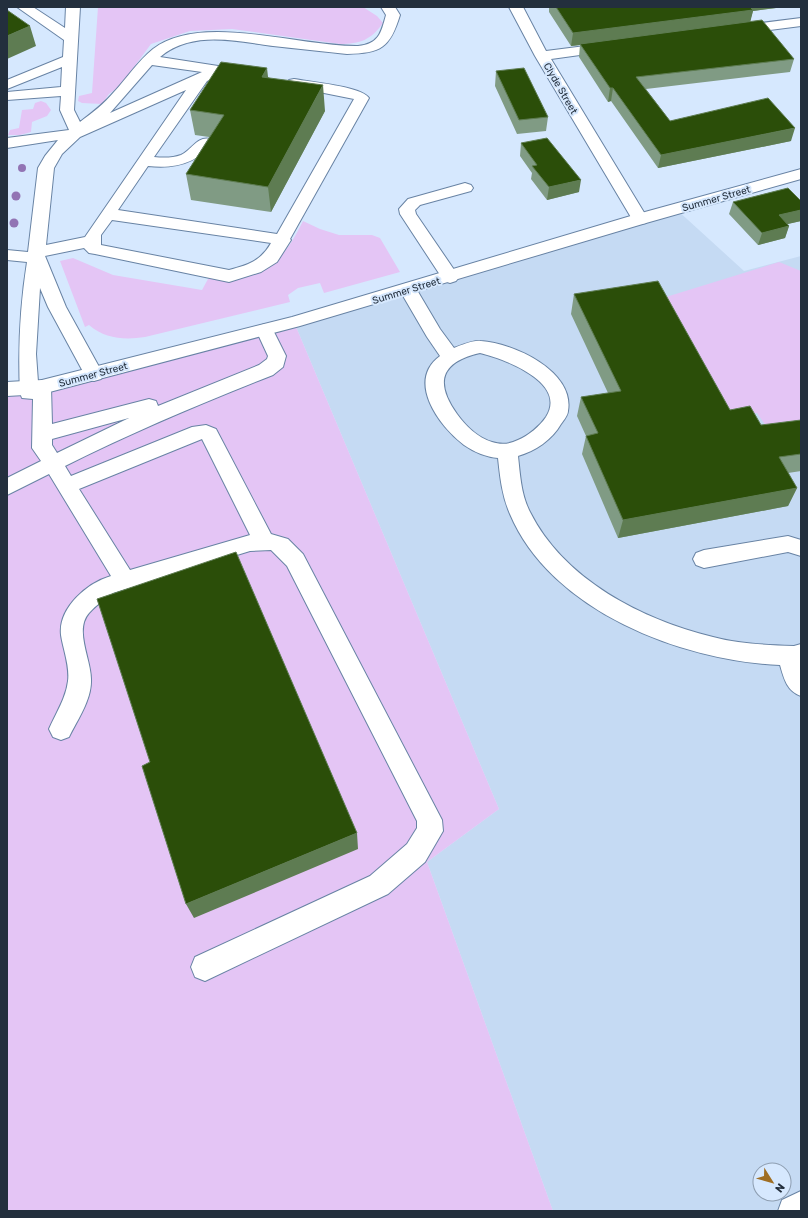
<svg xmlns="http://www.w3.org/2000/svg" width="808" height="1218" viewBox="0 0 808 1218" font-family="Rubik,sans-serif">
	<rect width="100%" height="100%" fill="#d6e8fe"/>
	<path fill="#c5daf3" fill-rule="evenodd" d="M676,209L744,271L801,256V1206L793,1211H553L427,862L499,809L294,322ZM760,1170H784V1194H760Z"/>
	<path fill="#e4c5f5" d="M98,7H363L377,16L383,23C371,40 360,44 340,44L232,29L190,31L151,44L120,86L109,94L102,104L82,103L78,101L79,96L92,93Z
		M41,101L46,103L51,110L47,116L32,122L31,132L20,135H8L10,130L19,128L22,110L33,109L35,103Z
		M303,221L320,229L339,235H372L380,238L400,272L324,293L320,283L298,288L288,295L290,302L145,337C125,340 105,339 89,325L85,327L60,261L73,258L113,275L202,290L208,279C216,278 222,282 230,281C271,273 285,257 303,221Z
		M779,262L801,271V449L776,441L757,413L717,418L653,301Z
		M294,322L499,809L427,862L553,1211H7V389Z"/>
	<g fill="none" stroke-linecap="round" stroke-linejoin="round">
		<defs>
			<path id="minor" d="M17,7H33L65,28L66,7H80L74,110L80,122C92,113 104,104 114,92C127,78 138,61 153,49C201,12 300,47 358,46C379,44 381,33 386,15L381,7H395L400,15C390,48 381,53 347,54C322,51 298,49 273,46C236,41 192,30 160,57L244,70L249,71L251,74L249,77C235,81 221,74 207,81L154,157C163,158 173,158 181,155C192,150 197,136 210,139L213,142C197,164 174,169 148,166L118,210L277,234L354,99L289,86L287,83L289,80L294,79C310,82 361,86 369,98L290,239L291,240L277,262L261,272L229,282L95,254L89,253L84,248L45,256L66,307L103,374L101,379L94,381L87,379L48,307L40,288L36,354L38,382L42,380L49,382L51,387L52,424L149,399L156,401L158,406L259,365L267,359L268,356L256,330L259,326L265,324L271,326L286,356L283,367L273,375C202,403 133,432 65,466L71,476L192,427L206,425L216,429L271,534L288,539L303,554L442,820L443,831L425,862L388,894L205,981L195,977L191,967L195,957L370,876L407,844L417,828V821L287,566L271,550L250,551L113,593C105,599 96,605 89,613C74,630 91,659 91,679C92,699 78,719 69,737L61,740L53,737L49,729C56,713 66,698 68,681C70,666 63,649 61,635C58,608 87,583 111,576L49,474L7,495V478L41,461L32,448L33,399L22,398L20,393C18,349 20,306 27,262L7,260V250L28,252L38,168L45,156L58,140L7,148V138L69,130L60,110L61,96L7,100V92L61,87L62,67L7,89V80L63,57L64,40ZM152,65L202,72L110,113ZM186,90L85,237L46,245L54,168L62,154L80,137ZM112,220L271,243C261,261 248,265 229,270L101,245V235ZM129,418L57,453L52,445V439ZM202,439L250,535L130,570L79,489Z
				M509,7H523L546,51L609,43L614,44L616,47L614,50L609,51L551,59L648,219L646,223L640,224L634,223L632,219L535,56Z
				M801,18V26L737,34L732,33L730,30L732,27L737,26Z
				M465,183L471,185L473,188L471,191L420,205L415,210L416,214L459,277L456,281L450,283L444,281L400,214L399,209L408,199Z
				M408,283L414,285L440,329L454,348C462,345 473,340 481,341C513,343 575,371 568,411C568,415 564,420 561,424C552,440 535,451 518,456C520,474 521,495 530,512C564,580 643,620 713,637C739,644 767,645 794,646L801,644V696C787,691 784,679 780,665C682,661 551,611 510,514C502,496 500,477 498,458C486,457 474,452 464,445C439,426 406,381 440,356L427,337L399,289L402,285ZM480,353C504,359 568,382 546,417C540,426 528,436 518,440C510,444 501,445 492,442C478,438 465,425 457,414C434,382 441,362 480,353Z
				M788,536L801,540V556L788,552L704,568L696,565L693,559L696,553L704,550Z
				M801,1191V1211H778L782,1200Z"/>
			<path id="major" d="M801,169V179L646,223L300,326L42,394L7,396V382L42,380L292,317L634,215Z"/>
		</defs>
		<use href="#minor" stroke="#6883a4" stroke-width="2"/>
		<use href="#major" stroke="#6883a4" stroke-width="2"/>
		<use href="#minor" fill="#fff" fill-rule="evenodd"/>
		<use href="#major" fill="#fff" fill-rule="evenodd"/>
	</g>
	<g fill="#9274b4">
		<circle cx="22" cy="168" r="4"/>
		<circle cx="16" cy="196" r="4.5"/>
		<circle cx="14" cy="223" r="4.5"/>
	</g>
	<path fill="#809b84" d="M549,7H784L753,11L750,21L794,59L790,72L646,89L670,121L791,141L658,168L611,101L608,102L579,57L580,45L571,46L549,12Z
		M496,71L548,117L546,131L517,134L495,86Z
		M268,77L325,111L271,212L191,200L186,174L209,137L195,135L190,110Z
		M521,143L579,192L547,200L531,179L532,173L520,156Z
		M801,201V221L787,224L789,226L785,238L758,245L729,214L733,202Z
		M574,294L730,410L761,425L801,420V471L788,473L797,488L788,506L618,538L582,454L586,436L577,416L581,397L608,393L571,314Z"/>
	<path fill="#5e7c52" d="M742,7H784L753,11L750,23L580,44V45L571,46L573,33Z
		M30,26L36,46L7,59V36Z
		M267,68L270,94L262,77Z
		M323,85L325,111L271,212L268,187Z
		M610,88H613L611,101L608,102Z
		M795,128L791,141L658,168L661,155Z
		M581,180L579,192L547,200L549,187Z
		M801,210V221L775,227L779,215Z
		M789,226L785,238L758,245L762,233Z
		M797,488L788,506L618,538L623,520Z
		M357,833L358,849L194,918L186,904Z"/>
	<path fill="#2b4e09" stroke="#5e7c52" d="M556,7H750L753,10L573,33Z
		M7,10L30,26L7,36Z
		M762,20L794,59L636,77L670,121L768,98L795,128L661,155L613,88H610L580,44Z
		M221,62L267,68L262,77L323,85L268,187L186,174L224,115L190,110Z
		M524,68L548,117L519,120L496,71Z
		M547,138L581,180L549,187L532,166L537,165L521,143Z
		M788,188L801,201V210L779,215L789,226L762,233L733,202Z
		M658,281L730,410L750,406L761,425L801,420V454L779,457L797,488L623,520L586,436L598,433L581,397L621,391L574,294Z
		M236,552L357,833L186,904L142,766L150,762L97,599Z"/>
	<g text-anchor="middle" stroke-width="4" stroke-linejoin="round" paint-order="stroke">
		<g font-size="10" fill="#232f3d" stroke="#d6e8fe">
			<text transform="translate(561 88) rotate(60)" y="4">Clyde Street</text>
			<text transform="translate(716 198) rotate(-16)" y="4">Summer Street</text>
			<text transform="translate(406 290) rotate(-17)" y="4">Summer Street</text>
			<text transform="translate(93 374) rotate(-15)" y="4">Summer Street</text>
		</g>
	</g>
	<rect width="808" height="1218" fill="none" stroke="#232f3d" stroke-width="16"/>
	<g transform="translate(772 1182) rotate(127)"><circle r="19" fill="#d6e8fe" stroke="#8e9eb1"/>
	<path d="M0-3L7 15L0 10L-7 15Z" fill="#9f6e23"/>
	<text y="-6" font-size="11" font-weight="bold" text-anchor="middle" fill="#232f3d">N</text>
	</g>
</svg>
